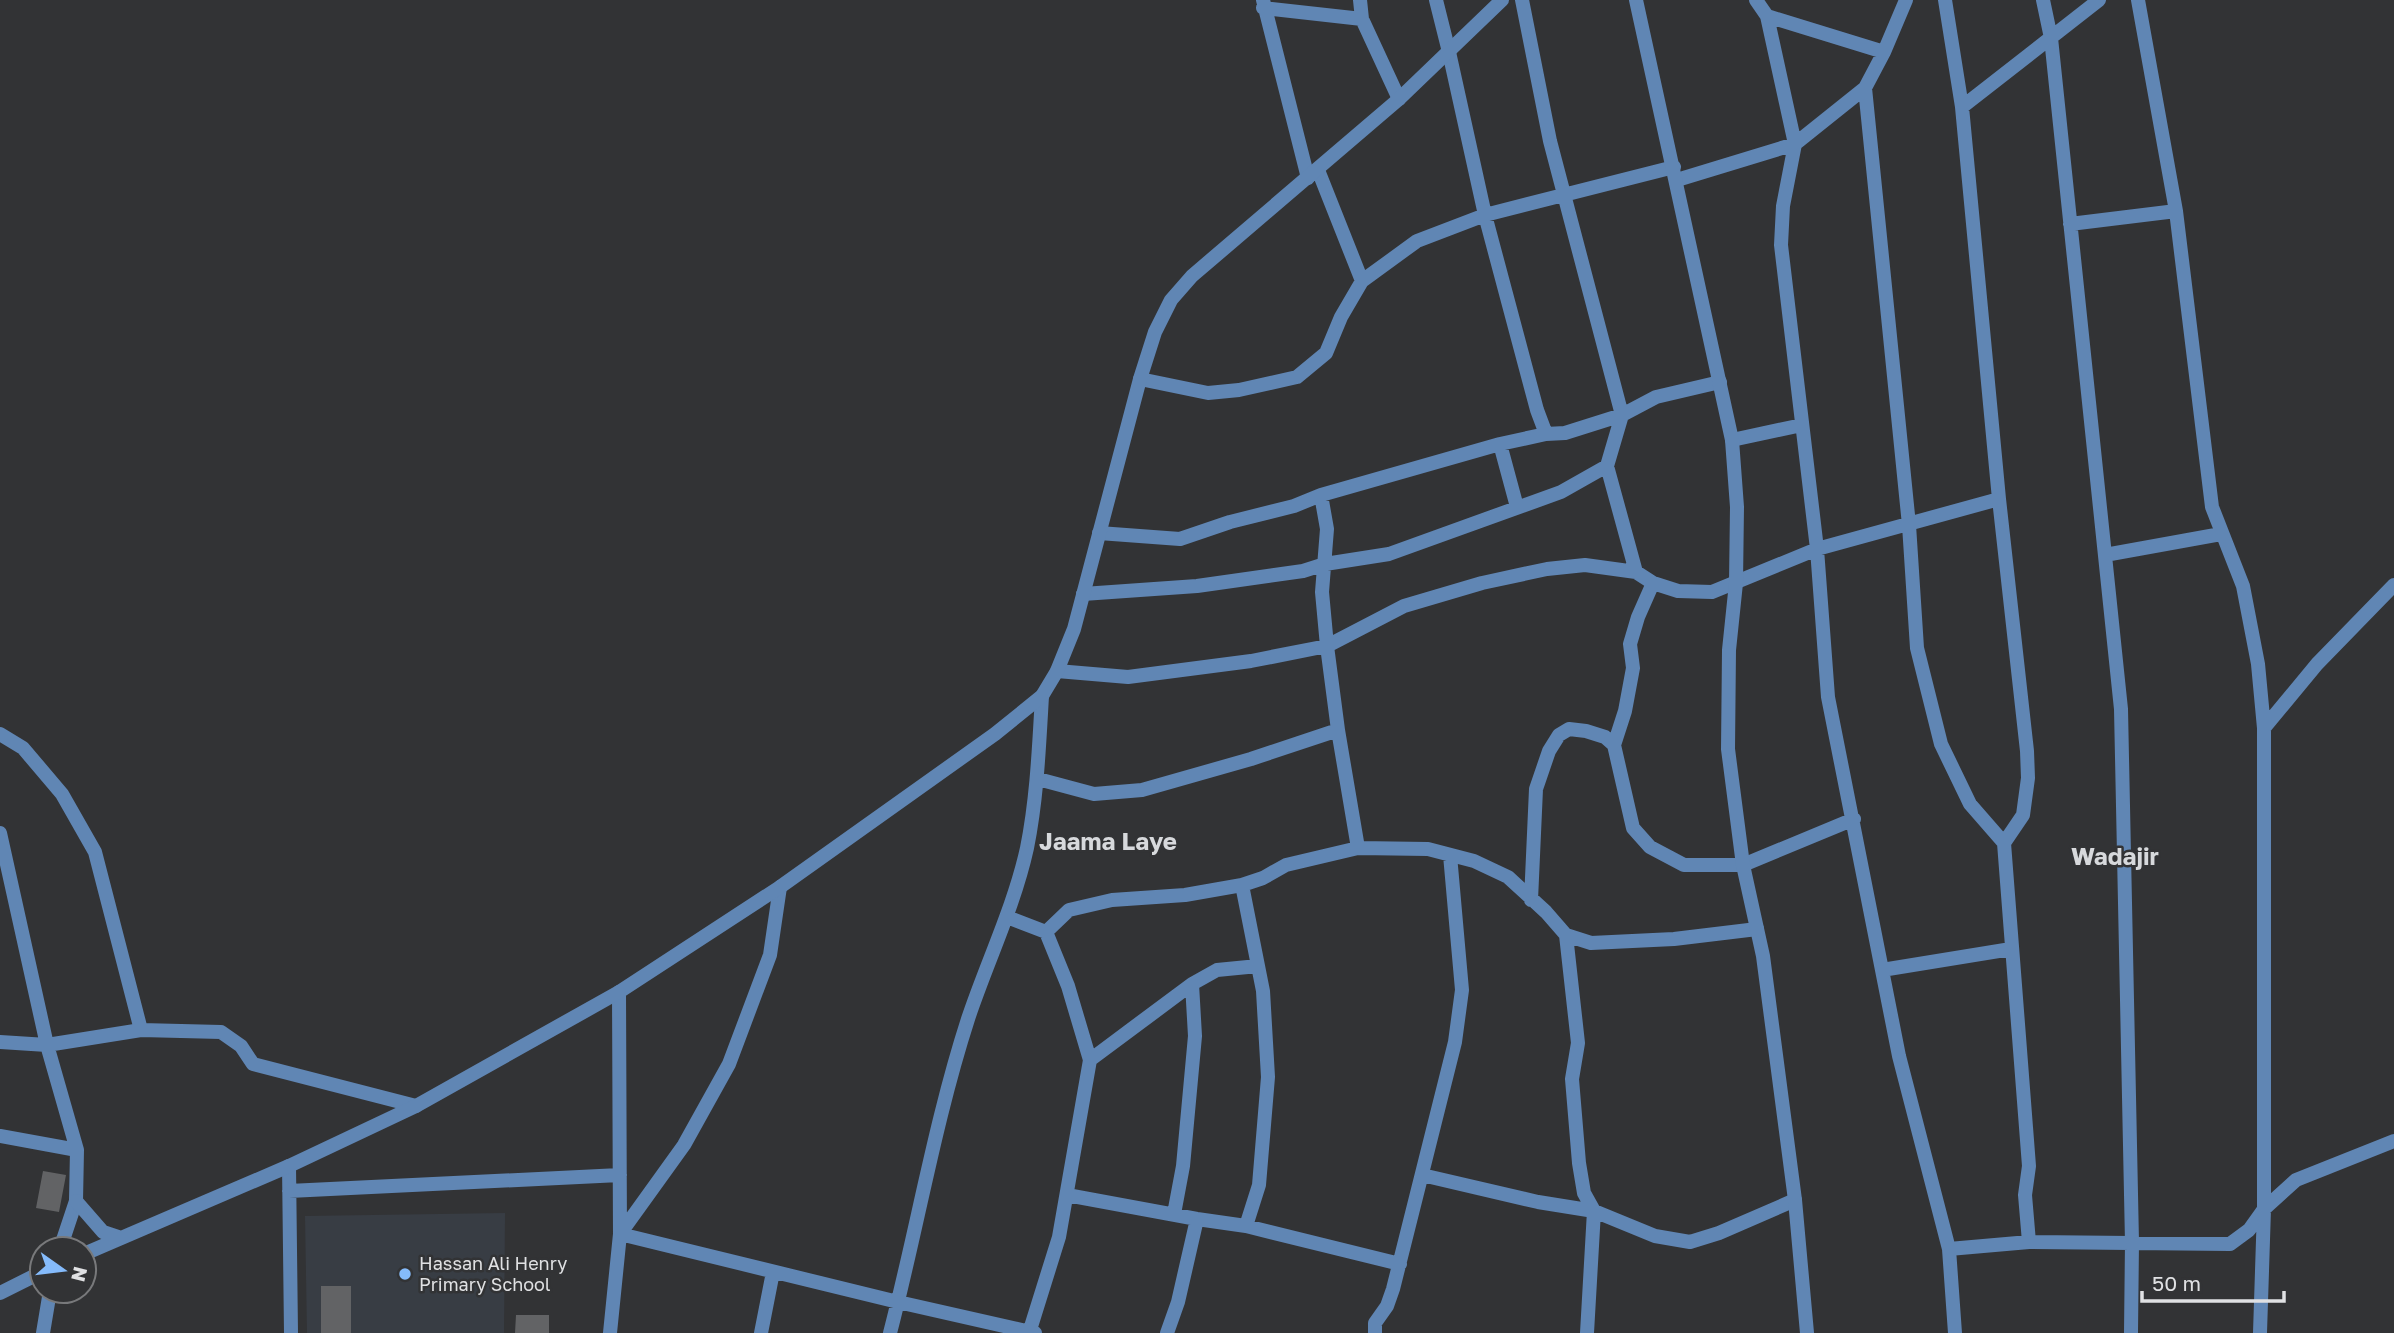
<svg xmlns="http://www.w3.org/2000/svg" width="2394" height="1333" viewBox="0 0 2394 1333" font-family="'Golos Text',sans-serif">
	<rect width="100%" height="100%" fill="#323335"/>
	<path fill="#383d44" d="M505,1213L504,1333H307L305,1216Z"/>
	<path fill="#626365" d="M43,1171L66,1175L59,1212L36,1208Z
		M321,1286H351V1333H321Z
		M516,1315H549V1333H515Z"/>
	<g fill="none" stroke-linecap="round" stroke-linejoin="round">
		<path stroke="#6086b4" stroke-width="14" d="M1263,0L1308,178
			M1360,0L1362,19L1399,99
			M1436,0L1449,52L1485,215L1537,410L1546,434
			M1522,0L1550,141L1622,415L1607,466L1636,572
			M1756,0L1767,16L1884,52
			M1906,0L1884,52L1865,88L1795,144L1783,206L1781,245L1817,549L1828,697L1899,1056L1949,1249L1955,1333
			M1945,0L1962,107L1999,499L2027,751L2028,778L2023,815L2004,843
			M2043,0L2051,38L2121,709L2132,1242L2131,1333
			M2138,0L2176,211L2212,507L2243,586L2258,664L2264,728V1209L2260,1333
			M1263,8L1362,19
			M1865,88L1909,525L1917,648L1941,744L1970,804L2004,843L2029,1166L2025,1195L2029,1242
			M1962,107L2099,0
			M1318,170L1362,281
			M1677,180L1795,144L1767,16
			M2070,224L2176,211
			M1140,379L1208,393L1239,390L1297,377L1326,353L1341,317L1362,281L1417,241L1485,215L1674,167
			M1732,440L1802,425
			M1500,444L1517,507
			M1321,495L1327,529L1322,592L1327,646L1338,730L1358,848
			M1099,533L1180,539L1230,522L1294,506L1321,495L1500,444L1546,434L1565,433L1622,415L1656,397L1720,382
			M2105,555L2221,534
			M1653,583L1638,617L1630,644L1633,668L1625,711L1614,745L1633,828L1650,847L1684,865H1743L1854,819
			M1083,594L1197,586L1303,571L1325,564L1389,554L1561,492L1607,466
			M1057,671L1128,677L1251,661L1327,646L1404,606L1482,583L1547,569L1585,565L1636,572L1653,583L1678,591L1712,592L1817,549L1999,499
			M2264,728L2317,664L2394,585
			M0,734L23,748L62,794L95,852L141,1030L221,1032L241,1046L253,1064L416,1106
			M1038,779L1094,794L1142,790L1251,759L1338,730
			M0,833L47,1045L77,1150L76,1201L60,1249
			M1242,885L1263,991L1268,1077L1259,1185L1246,1226
			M1531,900L1536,789L1549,751L1559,735L1569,729L1586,731L1605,737L1614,745
			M1007,917L1046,932L1068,986L1090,1060L1059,1237L1029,1333
			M1046,932L1069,910L1112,900L1185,895L1242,885L1263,878L1286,865L1358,848L1428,849L1474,861L1508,877L1546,912L1566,935L1591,943L1674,939L1757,929
			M1566,935L1578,1043L1572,1079L1579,1163L1584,1193L1594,1211L1587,1333
			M1882,970L2011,949
			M619,992L620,1234L898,1302L1035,1333
			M0,1042L47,1045L141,1030
			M1090,1060L1192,984L1217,970L1258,966
			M0,1136L77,1150
			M289,1166L291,1333
			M1422,1175L1538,1202L1594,1211L1655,1236L1690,1242L1719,1233L1795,1200
			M289,1191L620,1175
			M1067,1195L1197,1219L1246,1226L1400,1264
			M1174,1214L1183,1166L1195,1036L1192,984
			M1949,1249L2029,1242L2230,1244L2249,1230L2264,1209L2296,1180L2394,1141
			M43,1333L50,1291
			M610,1333L620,1234L684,1145L729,1064L770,955L780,887
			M761,1333L773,1272
			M890,1333C917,1229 935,1121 968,1019C987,962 1014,907 1027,848C1037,798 1039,747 1042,696
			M1167,1333L1178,1302L1197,1219
			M1375,1333V1323L1387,1306L1393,1289L1455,1042L1462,990L1450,855"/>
		<path stroke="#6086b4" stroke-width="14" d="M1636,0L1732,440L1737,507L1736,583L1729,650L1728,749L1743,865L1763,956L1795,1200L1807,1333
			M76,1201L103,1232L121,1238
			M84,1254L289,1166L416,1106L619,992L780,887L995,734L1042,696L1057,671L1074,629L1140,379L1155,332L1171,300L1192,276L1399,99L1502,0
			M0,1293L42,1272"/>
	</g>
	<circle fill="#85bbfb" stroke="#323335" stroke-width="2.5" cx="405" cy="1274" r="7"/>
	<g text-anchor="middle" stroke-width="5" stroke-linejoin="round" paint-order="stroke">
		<g font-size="18" fill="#e0e1e3" stroke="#323335" text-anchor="start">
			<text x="419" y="1270">Hassan Ali Henry<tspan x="419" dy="21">Primary School</tspan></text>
		</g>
		<g font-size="24" font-weight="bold" fill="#d7d9dc" stroke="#323335">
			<text x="1108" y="850">Jaama Laye</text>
			<text x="2115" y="865">Wadajir</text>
		</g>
	</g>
	<g transform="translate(63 1270) rotate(104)"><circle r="33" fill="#323335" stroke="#78797b" stroke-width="2"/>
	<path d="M0-5L12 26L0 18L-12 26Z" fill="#85bbfb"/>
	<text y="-10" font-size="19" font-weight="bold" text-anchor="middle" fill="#e0e1e3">N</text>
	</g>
	<path d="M2142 1291v10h142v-10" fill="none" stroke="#e0e1e3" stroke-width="3.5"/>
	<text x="2152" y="1291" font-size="21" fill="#e0e1e3" stroke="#323335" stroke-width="5" paint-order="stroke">50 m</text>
</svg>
